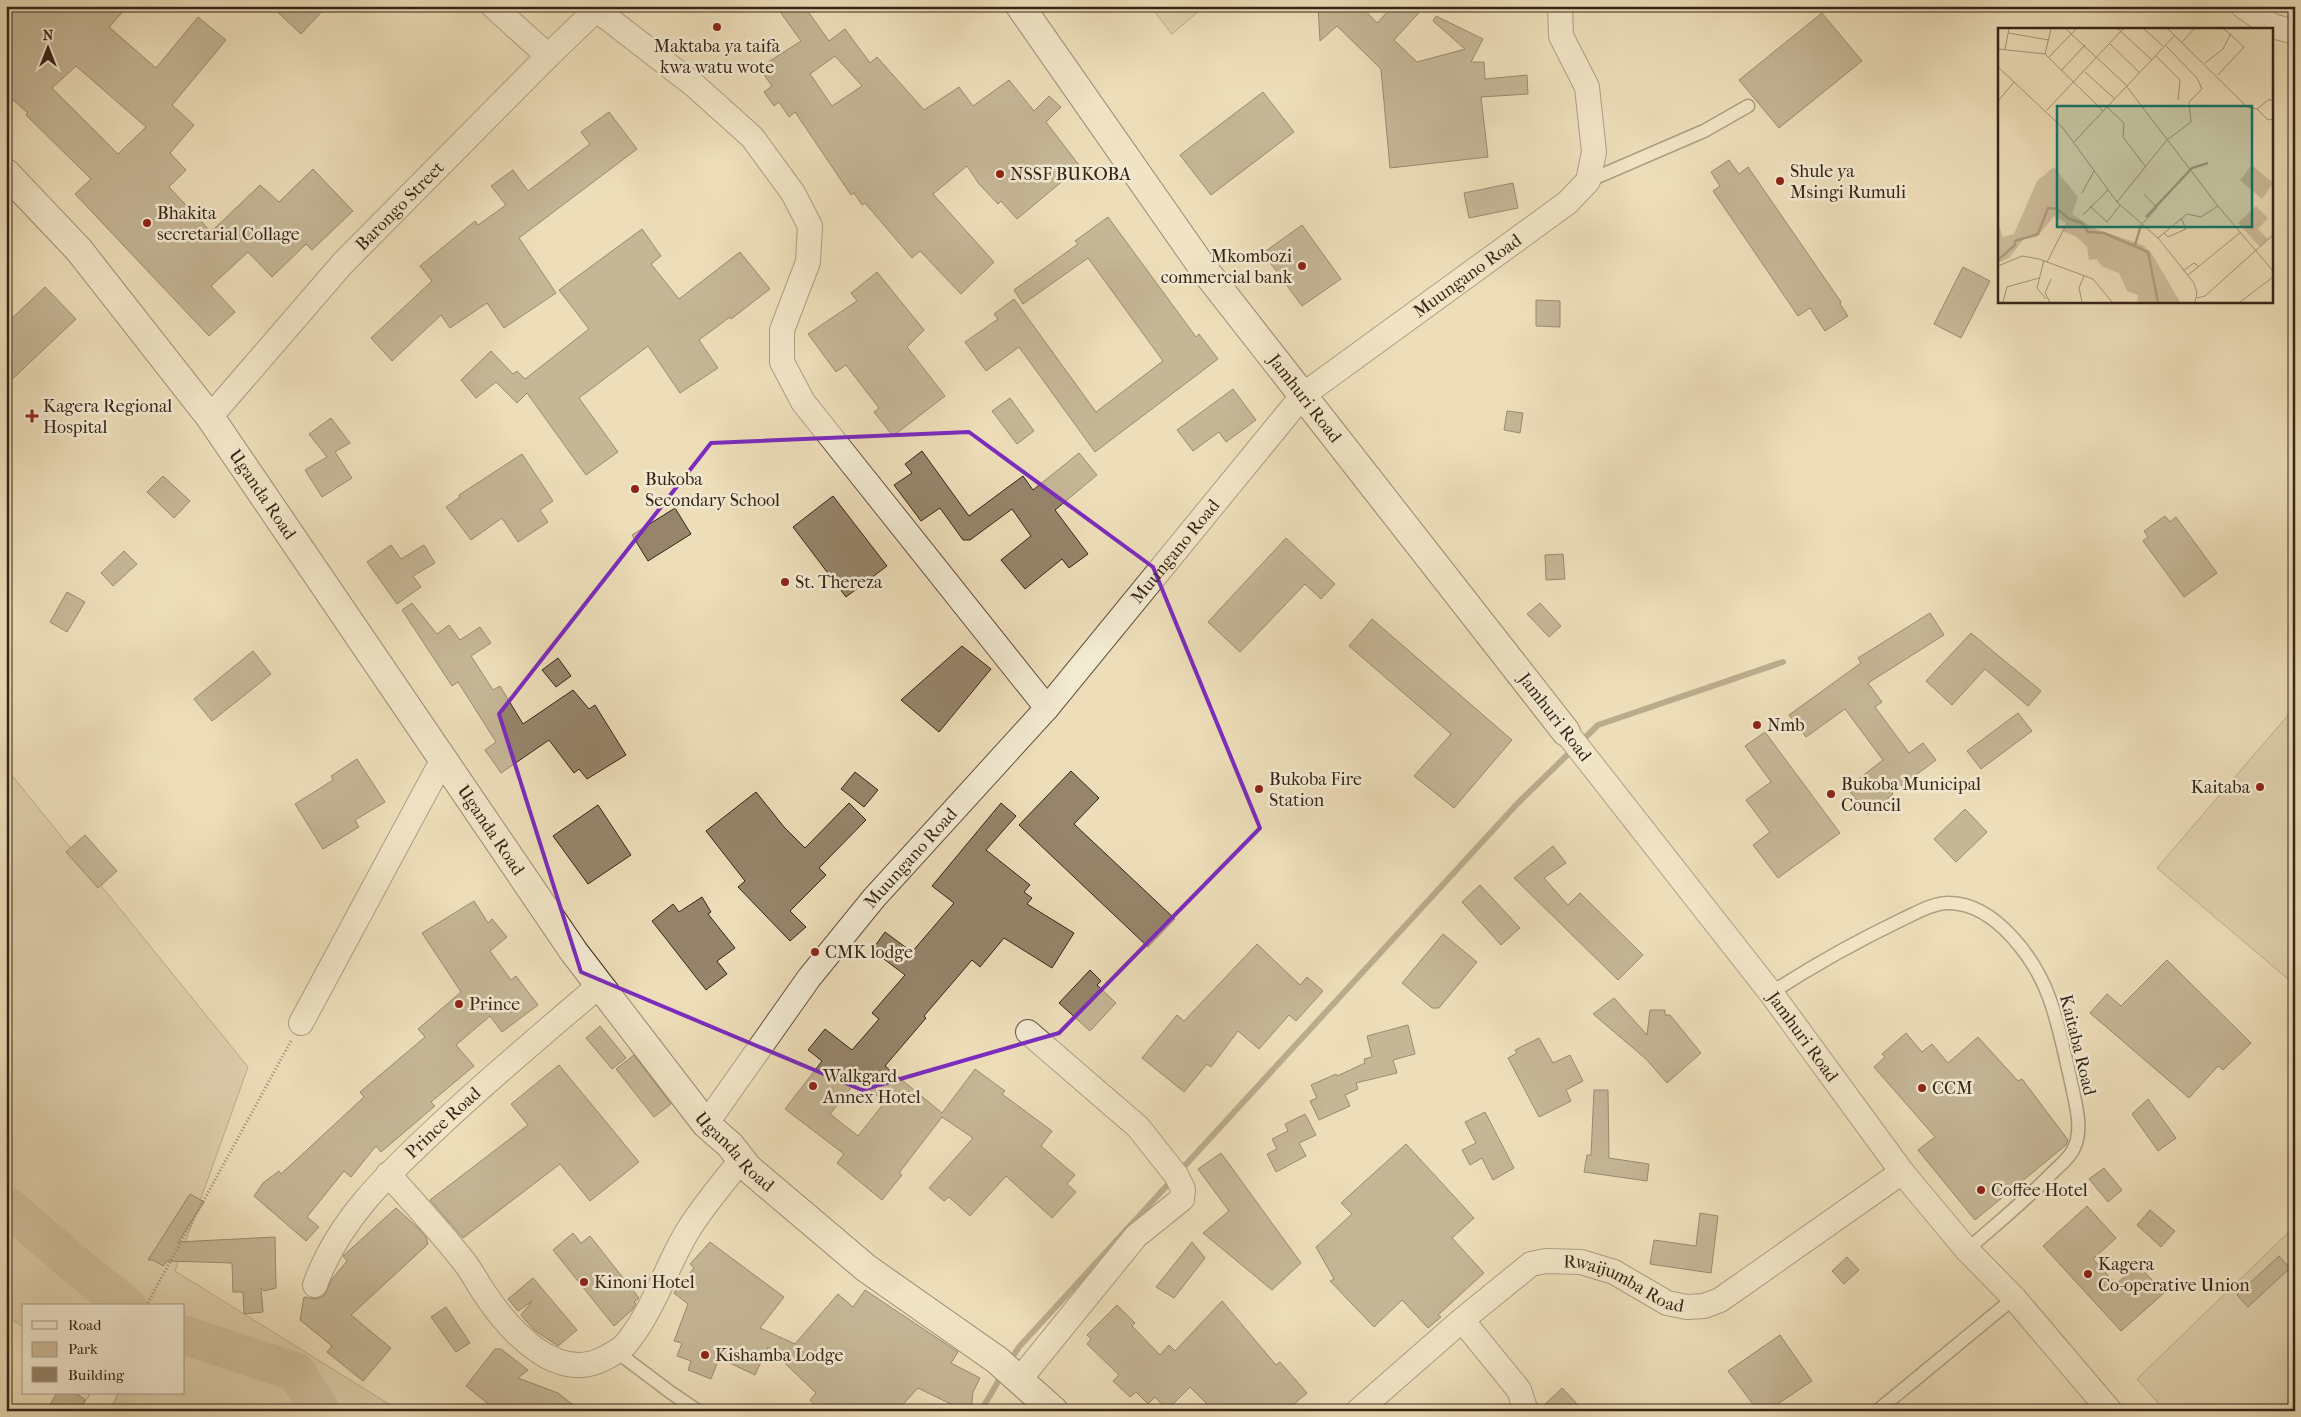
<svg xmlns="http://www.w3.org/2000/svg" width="2301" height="1417" viewBox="0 0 2301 1417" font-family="'IM FELL French Canon',serif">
	<rect width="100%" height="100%" fill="#eddeb9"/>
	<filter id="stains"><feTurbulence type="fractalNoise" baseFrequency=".004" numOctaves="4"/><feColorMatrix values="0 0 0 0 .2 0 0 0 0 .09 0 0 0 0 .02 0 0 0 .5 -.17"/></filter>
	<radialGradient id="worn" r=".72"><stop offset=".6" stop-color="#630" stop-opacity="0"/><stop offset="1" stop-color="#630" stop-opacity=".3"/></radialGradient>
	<path fill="#cebe9d" stroke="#82715a" d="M1150,6H1205L1172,34Z
		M2295,707V985L2157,868Z
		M6,768L248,1067L175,1271L400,1411H98L104,1393H184V1306H24V1327L6,1316Z
		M2295,1226V1411H2165L2137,1379Z"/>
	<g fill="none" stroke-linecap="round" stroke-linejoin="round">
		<path stroke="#7f6e57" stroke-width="6" d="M1179,1172L1517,804L1598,725L1783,662
			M1009,1362L1019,1347L1172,1180
			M981,1411L1003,1373"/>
		<path stroke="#af9f82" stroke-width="39" d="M6,1205L78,1267L127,1306
			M184,1335L296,1372L321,1411"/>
	</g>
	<path fill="#96856b" stroke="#372417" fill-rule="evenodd" d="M6,6H128L109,27L156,68L198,17L226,40L172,105L194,125L170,153L186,170L169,187L211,232L260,185L279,202L313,169L353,211L312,250L306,244L272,277L248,252L211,286L235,312L209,336L75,194L91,179L26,115L28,113L6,94ZM76,66L146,127L118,154L52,88Z
		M271,6H327L301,34Z
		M776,6H804L829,41L845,29L870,63L877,57L924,110L959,87L973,106L1009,80L1034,111L1049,96L1061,107L1046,122L1082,169L1066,180L1065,179L1017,219L1001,201L998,204L979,184L967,166L933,194L994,262L961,294L920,251L912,258L865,203L862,205L854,193L851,195L795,112L789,117L779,102L774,106L764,92L772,86L759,68L801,41ZM835,56L862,86L832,106L810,74Z
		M1318,6H1361L1377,23L1393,6H1425L1394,40L1417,62L1465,49L1433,21L1436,16L1483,39L1471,62H1484L1485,79L1527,75L1528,94L1481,97L1488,157L1390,168L1381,69L1337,26L1320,41Z
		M1822,13L1862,61L1779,128L1739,80Z
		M1263,92L1294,132L1211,195L1180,155Z
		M609,112L637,149L519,238L556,293L504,328L487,303L450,328L441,315L392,361L371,338L432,281L420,266L475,221L478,225L506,205L491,186L513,170L528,191L590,144L581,132Z
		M1729,160L1739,174L1748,167L1841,302L1840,304L1848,316L1825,331L1810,308L1798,316L1713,191L1720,186L1711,172Z
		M1513,183L1518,208L1469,218L1464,193Z
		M1108,217L1196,337L1199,334L1218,359L1095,452L1019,347L986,371L965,342L998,319L994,314L1014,299L1096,412L1163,361L1088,258L1023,304L1014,290L1078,244L1075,241Z
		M1302,225L1341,279L1302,306L1263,253Z
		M642,229L661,256L651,264L679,299L740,252L770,289L731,319L730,317L699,340L718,368L680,393L648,346L579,398L618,452L586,475L527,393L517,403L496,382L476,398L461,380L491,351L513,374L517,371L525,379L589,329L559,290Z
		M1963,267L1990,281L1961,338L1934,324Z
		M877,272L924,330L907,347L945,396L893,436L874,412L879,408L846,365L836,372L808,334L857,301L851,293Z
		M45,287L76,319L6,385V324Z
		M1536,300L1560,301V327L1536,326Z
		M1233,389L1256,420L1226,442L1219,432L1193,451L1177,430Z
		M1010,398L1034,431L1017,444L992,411Z
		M1507,411L1523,413L1520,433L1504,430Z
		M331,418L350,443L335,452L352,478L322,497L305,470L327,457L309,434Z
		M922,451L969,516L1023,476L1033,490L1079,453L1097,475L1055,510L1088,554L1069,568L1062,559L1025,589L1001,560L1031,536L1012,509L970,540H963L940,508L921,521L894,485L912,473L905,464Z
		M522,454L553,501L540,510L548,522L518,542L502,518L471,540L446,507L460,497L459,495Z
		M163,476L190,501L174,518L147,492Z
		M833,496L887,566L846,597L793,527Z
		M675,508L691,534L648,561L632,535Z
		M2165,516L2170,522L2176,517L2217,573L2184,597L2143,541L2148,537L2144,531Z
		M1286,538L1335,584L1321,599L1305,584L1240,652L1208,622Z
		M391,545L401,559L424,545L435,563L413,576L421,587L397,604L367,562Z
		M124,551L137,564L113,586L101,573Z
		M1563,554L1565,579L1546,580L1545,555Z
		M67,592L85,602L67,632L50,622Z
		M412,603L437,634L449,625L460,640L480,627L491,643L471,656L493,690L500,686L523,724L573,690L589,709L595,705L626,755L587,779L579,769L574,773L549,740L501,773L485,750L496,742L458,682L452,686L402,610Z
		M1540,603L1561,626L1549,637L1527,614Z
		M1930,613L1944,635L1868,683L1882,702L1875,707L1909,753L1923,743L1936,760L1892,793L1893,794L1868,814L1847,788L1883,760L1845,709L1806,737L1789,715L1861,663L1858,658Z
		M1372,619L1512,740L1454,808L1414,776L1451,734L1349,646Z
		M1971,633L2041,691L2028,706L1985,669L1952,705L1926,681Z
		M962,646L991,669L939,732L901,700Z
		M253,651L271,674L212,721L194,699Z
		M558,658L571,676L556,687L542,670Z
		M2018,713L2032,731L1981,769L1967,751Z
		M1765,732L1840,833L1778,878L1753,845L1770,832L1746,800L1771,782L1745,746Z
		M357,759L385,802L355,820L359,827L323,849L295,804L333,780L331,776Z
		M1071,771L1099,798L1074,824L1175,919L1148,947L1019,825Z
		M855,772L878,790L864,807L841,789Z
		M756,792L784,827L805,848L849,803L866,820L819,868L826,875L790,911L806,927L790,941L738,887L745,881L706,831Z
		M1001,803L1016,816L986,850L1030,885L1024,892L1032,898L1027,904L1074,933L1052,968L1004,938L980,967L972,960L924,1016L926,1018L885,1066L942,1113L975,1069L1005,1091L1002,1094L1052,1131L1041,1146L1075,1175L1067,1184L1076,1192L1052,1218L1006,1176L970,1216L949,1197L944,1201L929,1188L973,1138L942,1117L899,1173L902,1175L882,1200L837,1163L844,1154L785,1109L822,1061L808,1050L825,1029L852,1050L879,1019L872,1013L905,975L872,950L885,932L912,952L954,903L932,886ZM857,1080L885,1102L858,1136L830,1114Z
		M598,805L631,855L588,884L553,836Z
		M1965,809L1987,832L1956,862L1934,839Z
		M85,835L117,871L98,888L66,852Z
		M1553,846L1566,863L1544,878L1568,905L1580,893L1643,955L1618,980L1514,878Z
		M1480,885L1520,928L1501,945L1462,902Z
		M702,897L711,912L708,914L735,948L717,961L727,974L706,990L652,921L673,904L679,912Z
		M474,901L488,923L492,919L507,937L490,951L511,980L516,976L538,1005L502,1032L490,1016L456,1045L474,1066L431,1102L435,1106L381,1152L376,1146L351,1177L344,1171L307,1217L319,1227L306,1241L254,1196L263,1183L279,1171L281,1174L364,1097L360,1092L425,1037L418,1029L461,992L422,933Z
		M1443,934L1477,962L1439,1008H1432L1402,983Z
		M1257,944L1300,985L1307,977L1323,991L1296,1021L1289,1015L1259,1049L1238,1031L1211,1067L1207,1064L1184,1092L1142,1058L1177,1015L1184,1021Z
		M2167,960L2251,1043L2223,1070L2218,1066L2189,1098L2090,1013L2107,994L2121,1006Z
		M1090,970L1101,981L1097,985L1116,1003L1090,1031L1059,1003Z
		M1614,998L1647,1035L1650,1010H1665V1015H1670L1701,1053L1667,1083L1646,1059L1593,1014Z
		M1408,1025L1415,1054L1393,1060L1397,1073L1356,1083L1358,1089L1345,1095L1350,1106L1319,1120L1310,1101L1317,1098L1311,1085L1336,1074L1337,1076L1365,1063L1364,1059L1372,1057L1367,1036Z
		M600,1026L626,1058L612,1069L586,1038Z
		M1906,1033L1922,1052L1932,1044L1948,1063L1978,1037L2018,1081L2022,1079L2068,1140L2066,1145L1975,1220L1918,1150L1935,1137L1874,1067L1885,1057L1882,1054Z
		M1539,1038L1553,1063L1570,1055L1583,1081L1566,1090L1571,1101L1539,1117L1508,1058L1517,1053L1515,1050Z
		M634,1055L671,1104L654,1117L616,1069Z
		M559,1065L639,1162L590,1201L560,1164L463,1238L430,1200L528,1125L511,1104Z
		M1594,1090H1608L1609,1158L1649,1164L1647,1181L1584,1172L1587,1155H1591Z
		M2148,1099L2176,1138L2158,1151L2132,1114Z
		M1485,1112L1514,1168L1493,1180L1482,1158L1470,1165L1462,1150L1476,1143L1465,1122Z
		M1305,1114L1316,1135L1299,1143L1306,1156L1276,1172L1267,1154L1277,1149L1272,1139L1288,1131L1285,1124Z
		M1406,1144L1474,1218L1452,1238L1484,1273L1438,1315L1441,1317L1428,1328L1402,1300L1374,1327L1330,1281L1334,1279L1316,1247L1352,1214L1341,1203Z
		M1221,1153L1301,1263L1272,1290L1203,1233L1229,1211L1198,1169Z
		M2104,1168L2122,1190L2108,1202L2089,1179Z
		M190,1194L204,1202L178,1242L275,1237L276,1288L264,1291L261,1288L263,1312L244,1314L243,1292H233L232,1263L167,1261L163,1266L153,1260H148Z
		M2087,1206L2116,1238L2093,1259L2116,1284L2138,1265L2164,1293L2121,1331L2043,1246Z
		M396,1208L417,1227L426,1237L428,1244L351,1315L391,1348L363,1381L327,1352L332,1346L300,1320L304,1297L316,1299L324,1296L332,1279L347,1261L343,1256Z
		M2150,1210L2175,1231L2161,1247L2137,1225Z
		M1700,1213L1718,1216L1711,1273L1650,1264L1654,1240L1696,1246Z
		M573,1233L581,1243L590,1236L639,1298L634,1302L636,1304L632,1310L614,1326L553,1250Z
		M710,1242L784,1297L760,1328L795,1344L838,1294L853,1307L865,1290L958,1352L951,1363L980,1378L973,1392L971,1411H965L918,1388L897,1411H820L810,1400L816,1393L768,1347L755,1375L719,1358L711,1379L688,1370L691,1361L677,1356L682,1343L674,1341L688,1304L674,1293L694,1268L690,1264Z
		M1192,1242L1205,1258L1174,1298L1156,1287Z
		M2279,1256L2290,1268L2248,1307L2237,1295Z
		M1847,1257L1859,1270L1844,1284L1832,1271Z
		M533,1278L577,1330L558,1346L534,1330L521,1315L532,1301L518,1311L508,1299Z
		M1222,1301L1276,1365L1280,1362L1307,1393L1286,1411H1214L1190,1387L1167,1410L1155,1397L1148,1404L1136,1392L1130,1397L1113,1381L1119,1375L1087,1344L1091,1339L1087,1335L1117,1305L1135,1323L1132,1326L1160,1355L1169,1345L1175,1351Z
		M446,1307L470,1343L456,1352L431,1317Z
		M1780,1335L1812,1381L1767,1411H1758L1728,1371Z
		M495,1349H501L528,1370L518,1378L558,1393L581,1411H497L466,1386Z
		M1562,1388L1584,1411H1539V1410Z
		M57,1393H74L85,1399L80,1411H46Z"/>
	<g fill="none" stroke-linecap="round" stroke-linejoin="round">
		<defs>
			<path id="lane" d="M1588,181L1704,131L1748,106
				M1771,993C1814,965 1857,941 1903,919C1916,913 1935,902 1950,903C1996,904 2036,960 2050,1000C2059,1025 2064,1052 2070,1077C2074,1098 2084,1128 2074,1148C2070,1158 2059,1166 2051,1174C2025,1201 1995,1225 1967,1250
				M617,1352L670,1392L698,1411
				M1877,1411L2014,1298"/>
			<g id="street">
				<path d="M493,6L548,56"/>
				<path d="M2243,6L2272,26L2295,32"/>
				<path d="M597,10L694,85L752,137L793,193L810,226L808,262L782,330V362L803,402L1047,708"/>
				<path id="s1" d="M210,417L343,263L548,56L600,6"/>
				<path id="s2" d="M1566,732L1771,993L1902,1172L1967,1250L2014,1298L2110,1411"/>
				<path d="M301,1023L443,759"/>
				<path id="s3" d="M706,1124L809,978L874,898L1047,708L1303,395L1567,203L1588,181L1594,152L1587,87L1561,36L1560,6"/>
				<path d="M388,1174C414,1203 441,1232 465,1263C472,1272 478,1284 485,1294C509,1330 556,1383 603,1359C611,1355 619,1351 625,1345C653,1312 665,1269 687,1232C702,1207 723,1183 741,1160"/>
				<path id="s4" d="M315,1285C339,1218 389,1173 440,1125C491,1077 546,1031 600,985"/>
				<path d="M1462,1320L1519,1390L1526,1411"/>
				<path d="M1020,1379L1136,1236L1182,1199L1183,1189L1176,1175L1138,1127L1028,1032"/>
				<path d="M94,1411L105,1393"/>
				<path id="s5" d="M1358,1411L1462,1320L1531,1264L1546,1261L1581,1262L1614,1272L1667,1303L1687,1307L1704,1306L1720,1300L1902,1172"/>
			</g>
			<g id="secondary">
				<path id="s6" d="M1020,6L1203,268L1566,732"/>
				<path id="s7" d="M6,173L79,250L210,417L574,952L706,1124L730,1145L748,1168L866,1268L997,1360L1054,1411"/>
			</g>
		</defs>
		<use href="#lane" stroke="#645240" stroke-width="15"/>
		<use href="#street" stroke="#645240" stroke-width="26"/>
		<use href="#secondary" stroke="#372417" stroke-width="30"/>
		<path stroke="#372417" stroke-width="3" stroke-dasharray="1 2.5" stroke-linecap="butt" d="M146,1306L291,1041"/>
		<use href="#lane" stroke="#f3ead2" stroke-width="12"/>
		<use href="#street" stroke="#f3ead2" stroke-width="24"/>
		<use href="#secondary" stroke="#f3ead2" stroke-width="28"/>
	</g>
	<path d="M0 0H2301V1417H0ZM969,432L1153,567L1260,828L1059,1033L862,1090L581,972L499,714L711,443Z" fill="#eddeb9" fill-opacity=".55" fill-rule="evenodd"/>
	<path fill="none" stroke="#7b2cbf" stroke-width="4" stroke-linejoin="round" d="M969,432L1153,567L1260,828L1059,1033L862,1090L581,972L499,714L711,443Z"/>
	<g fill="#8f2418" stroke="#f3ead2" stroke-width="2">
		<circle cx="717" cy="27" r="5"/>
		<circle cx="1000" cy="174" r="5"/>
		<circle cx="1780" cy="181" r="5"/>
		<circle cx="147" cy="223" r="5"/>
		<circle cx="1302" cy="266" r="5"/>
		<path d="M29.5 408.5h5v5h5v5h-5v5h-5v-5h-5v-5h5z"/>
		<circle cx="635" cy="489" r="5"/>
		<circle cx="785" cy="582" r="5"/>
		<circle cx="1757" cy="725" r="5"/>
		<circle cx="2260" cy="787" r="5"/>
		<circle cx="1259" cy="789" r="5"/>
		<circle cx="1831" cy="794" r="5"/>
		<circle cx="815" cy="952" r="5"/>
		<circle cx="459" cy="1004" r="5"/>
		<circle cx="813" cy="1086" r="5"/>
		<circle cx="1922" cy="1088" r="5"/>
		<circle cx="1981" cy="1190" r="5"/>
		<circle cx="2088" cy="1274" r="5"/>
		<circle cx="584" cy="1282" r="5"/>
		<circle cx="705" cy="1355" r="5"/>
	</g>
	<g text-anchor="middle" stroke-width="5" stroke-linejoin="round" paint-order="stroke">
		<g font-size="18" fill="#372417" stroke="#f3ead2" text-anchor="start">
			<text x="717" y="52" text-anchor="middle">Maktaba ya taifa<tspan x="717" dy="21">kwa watu wote</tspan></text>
			<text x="1790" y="177">Shule ya<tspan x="1790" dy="21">Msingi Rumuli</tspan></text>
			<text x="1010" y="180">NSSF BUKOBA</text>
			<text x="157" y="219">Bhakita<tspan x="157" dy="21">secretarial Collage</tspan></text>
			<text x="1292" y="262" text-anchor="end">Mkombozi<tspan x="1292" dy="21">commercial bank</tspan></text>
			<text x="43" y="412">Kagera Regional<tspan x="43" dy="21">Hospital</tspan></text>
			<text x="645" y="485">Bukoba<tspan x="645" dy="21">Secondary School</tspan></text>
			<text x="795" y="588">St. Thereza</text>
			<text x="1767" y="731">Nmb</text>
			<text x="1269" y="785">Bukoba Fire<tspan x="1269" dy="21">Station</tspan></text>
			<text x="1841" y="790">Bukoba Municipal<tspan x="1841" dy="21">Council</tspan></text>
			<text x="2250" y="793" text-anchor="end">Kaitaba</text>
			<text x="825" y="958">CMK lodge</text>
			<text x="469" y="1010">Prince</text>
			<text x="823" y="1082">Walkgard<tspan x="823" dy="21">Annex Hotel</tspan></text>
			<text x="1932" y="1094">CCM</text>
			<text x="1991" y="1196">Coffee Hotel</text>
			<text x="2098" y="1270">Kagera<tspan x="2098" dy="21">Co-operative Union</tspan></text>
			<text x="594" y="1288">Kinoni Hotel</text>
			<text x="715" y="1361">Kishamba Lodge</text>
		</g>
		<g font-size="18" fill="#372417" stroke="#f3ead2">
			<text dy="6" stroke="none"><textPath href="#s1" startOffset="284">Barongo Street</textPath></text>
			<text dy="6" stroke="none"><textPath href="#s3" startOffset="1146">Muungano Road</textPath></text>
			<text dy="6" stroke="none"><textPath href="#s6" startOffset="485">Jamhuri Road</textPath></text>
			<text dy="6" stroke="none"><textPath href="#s7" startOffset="412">Uganda Road</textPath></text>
			<text dy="6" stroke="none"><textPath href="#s3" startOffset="741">Muungano Road</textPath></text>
			<text transform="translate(1555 717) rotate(52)" y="6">Jamhuri Road</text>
			<text dy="6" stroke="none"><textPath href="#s7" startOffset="818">Uganda Road</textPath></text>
			<text dy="6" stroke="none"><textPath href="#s3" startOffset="336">Muungano Road</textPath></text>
			<text dy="6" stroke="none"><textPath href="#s2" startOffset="386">Jamhuri Road</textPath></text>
			<text transform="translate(2078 1045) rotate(76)" y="6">Kaitaba Road</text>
			<text dy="6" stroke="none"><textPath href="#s4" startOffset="209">Prince Road</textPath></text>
			<text dy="6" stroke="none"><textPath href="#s7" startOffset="1222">Uganda Road</textPath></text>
			<text dy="6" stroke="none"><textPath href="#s5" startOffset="325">Rwaijumba Road</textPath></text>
		</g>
	</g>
	<g transform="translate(1998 28)">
		<rect width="275" height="275" fill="#eddeb9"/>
		<path d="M254,137L275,155L264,171L242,152ZM56,139L80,169L74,186L95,200L145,217L154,226L182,274H139L140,267L129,263L121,245L103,238L99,231L91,232L89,219L79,209L65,203L68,195L56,188L39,209L26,211L11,230L0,235V195L5,209L16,206L39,153ZM258,178L270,190L260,201L270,211L262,219L240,195Z" fill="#cebe9d"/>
		<path fill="none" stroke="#af9f82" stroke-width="2.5" d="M148,189L194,140L210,135M137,217L143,197M0,232L17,217V213L40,206L50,180L59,181L71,191L84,195L90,204L106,205L150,224L160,274"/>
		<path fill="none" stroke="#a49478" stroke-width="1" d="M68,1L126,55L220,178L275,243M120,1L154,32M146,1L165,18M170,1L249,79L259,81L270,72H274M10,5L51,12M184,14L196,1M112,16L142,45M0,21L47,26L53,1M7,21L11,1M47,26L105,83M157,27L182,52L180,72M50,30L78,1M207,35L225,21L233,5M0,39L65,100L119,174L160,210L196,255L199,265L197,274M63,43L87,17M87,44L117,71M220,47L246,19L226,1M0,73L16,54M109,79L126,95L125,109L147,138M259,81L270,92L275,91M49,82L125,1M76,114L177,7M84,165L96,143M119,174L169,112L193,94L191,74L204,61L199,50L167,17M92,178L109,194L122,177M85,187L110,162M145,195L159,180L146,166M166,205L170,209L188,201L183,190M160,210L189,186L203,189L220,178M46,232L39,260L48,271M49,234L68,197M0,238L24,228L41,231L95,251L114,274M185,243L196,235L201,239M190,247L243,204M199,270L207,268L275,207M5,274L9,259L41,250M52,274L47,265L53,251M84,274L81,260L86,248M242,274L275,249"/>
		<path fill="#0f766e" fill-opacity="0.15" stroke="#0f766e" stroke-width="2.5" d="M59,78H254V199H59Z"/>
		<rect width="275" height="275" fill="none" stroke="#372417" stroke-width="2.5"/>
	</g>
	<rect width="2301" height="1417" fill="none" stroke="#eddeb9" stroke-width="25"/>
	<rect x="8" y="8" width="2286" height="1402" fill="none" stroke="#372417" stroke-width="2.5"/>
	<rect x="12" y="12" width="2276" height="1392" fill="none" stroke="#372417"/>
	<rect x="22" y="1304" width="162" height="90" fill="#f3ead2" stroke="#a89b87"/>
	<rect x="32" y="1321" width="25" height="8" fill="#f3ead2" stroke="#a89b87"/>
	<text x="68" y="1330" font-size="15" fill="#372417">Road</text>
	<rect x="32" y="1342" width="25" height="15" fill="#cebe9d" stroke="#a89b87"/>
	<text x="68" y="1354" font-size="15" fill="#372417">Park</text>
	<rect x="32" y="1367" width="25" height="15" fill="#96856b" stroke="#a89b87"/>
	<text x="68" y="1380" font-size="15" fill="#372417">Building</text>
	<g transform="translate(48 48)" stroke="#f3ead2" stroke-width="4" paint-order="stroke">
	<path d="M0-4L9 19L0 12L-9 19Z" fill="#372417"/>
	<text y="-8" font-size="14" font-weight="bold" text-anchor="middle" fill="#372417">N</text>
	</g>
	<rect width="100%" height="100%" filter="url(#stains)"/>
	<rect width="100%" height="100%" fill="url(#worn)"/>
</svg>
